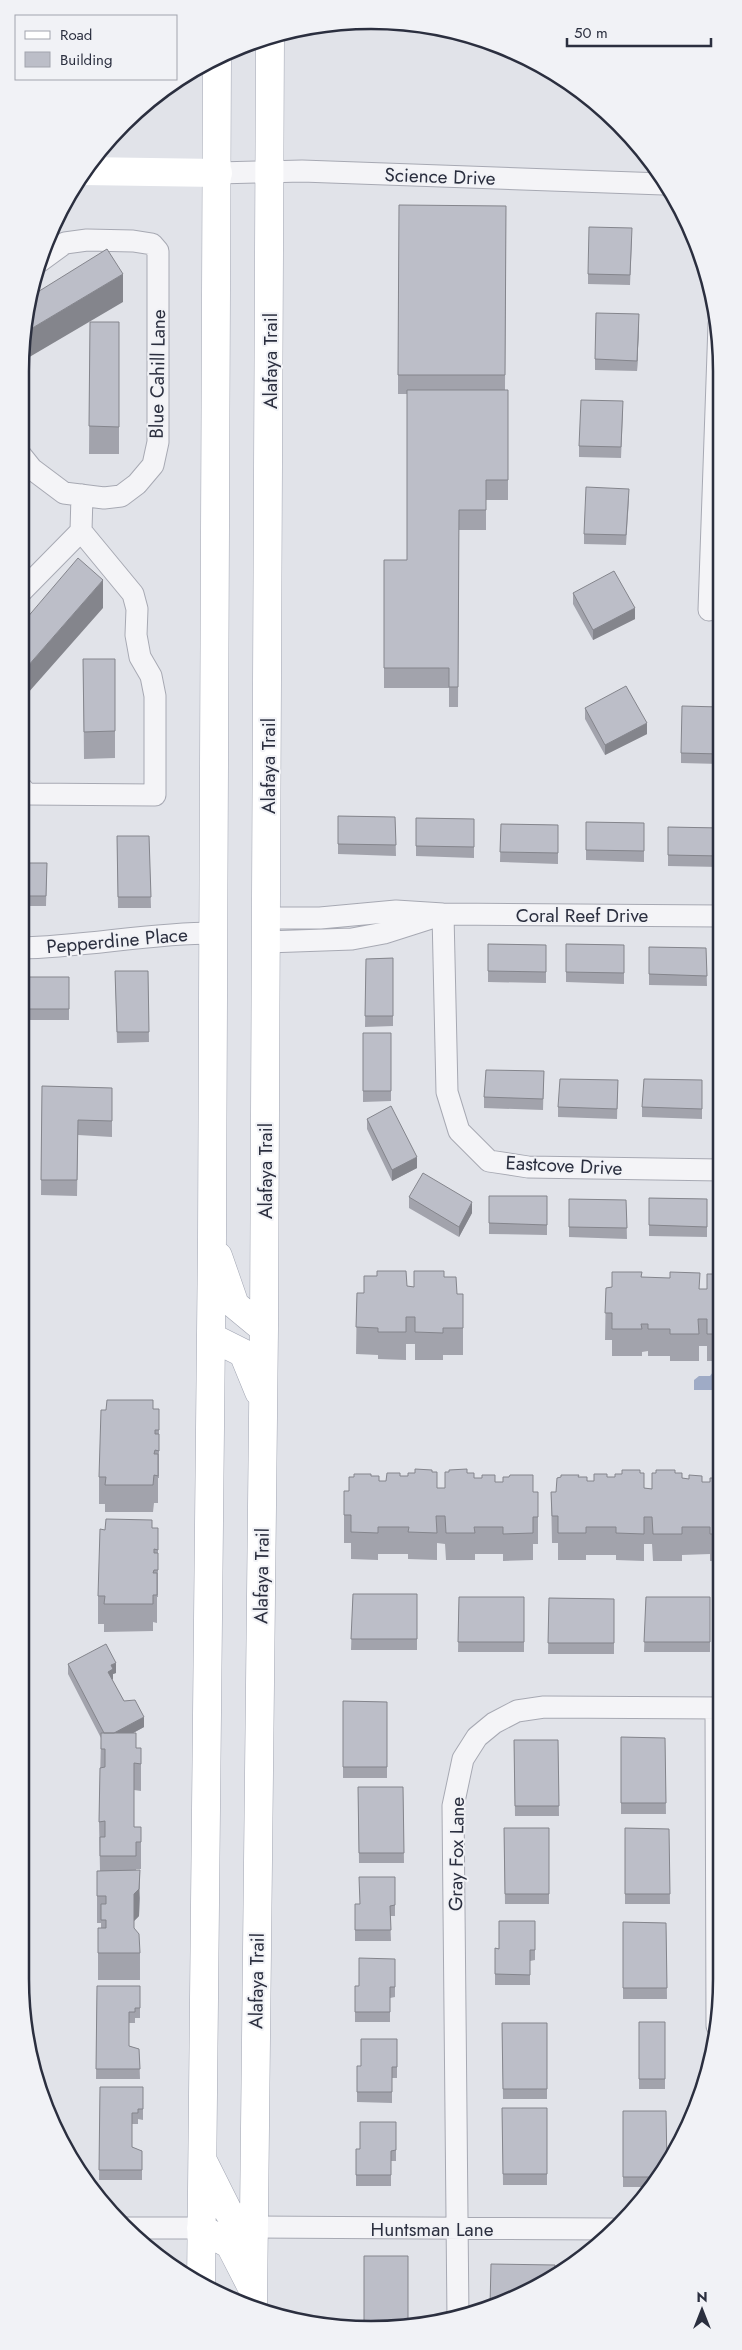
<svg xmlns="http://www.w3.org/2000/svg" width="742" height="2350" viewBox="0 0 742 2350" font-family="Jost,sans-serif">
	<rect width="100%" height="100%" fill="#e1e3e9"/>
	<path fill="#9fabc6" d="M713,1372H721V1386L716,1390H694V1380L699,1376H710Z"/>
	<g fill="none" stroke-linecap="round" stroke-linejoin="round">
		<defs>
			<path id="street" d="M218,173L302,171L663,184
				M20,454L32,469L64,493L104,498L121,496L137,484L153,465L158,442V251L152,244L133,241L87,240L65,243L39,262
				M20,593L81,531
				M709,610L719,324
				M20,786L27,794L155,795V696L151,676L140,657L136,635L137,609L133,594L81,531L82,495
				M443,914L447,1092L459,1131L489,1161L528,1167L721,1170
				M267,918H320L396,911L443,914L720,916
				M267,942L352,939L384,933L431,918
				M20,948C85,947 148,933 213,933
				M716,1708L717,2026
				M253,2227L612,2229
				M126,2228H201
				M458,2319L453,1806L463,1759L477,1737L494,1723L517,1711L544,1707L722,1708"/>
			<path id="primary" d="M218,1256L235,1305L264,1329
				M211,1337L243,1353L259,1392
				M204,2163L229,2213L253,2227
				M201,2228L230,2245L251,2286
				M201,2285L212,1238L217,57
				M253,2305L264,1329L270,37"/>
		</defs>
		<use href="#street" stroke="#a7a9b3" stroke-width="23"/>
		<use href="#primary" stroke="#a2a6b3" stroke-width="29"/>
		<use href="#street" stroke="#f4f4f7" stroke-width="21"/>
		<path stroke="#fff" stroke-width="28" d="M83,171L218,173"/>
		<use href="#primary" stroke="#fff" stroke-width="28"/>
	</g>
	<path fill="#a2a3ac" d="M506,206L505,390H508V500H486V530H459L458,707H449V688H384V560H407V394H398V375Z
		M632,239L630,285L588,284V274Z
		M90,322H119V454H89Z
		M639,325L637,371L595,370V359Z
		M623,411L621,458L579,457V446Z
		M629,499L626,545L584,544V534Z
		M573,593L635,619L593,640L573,604Z
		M83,659H115V758L84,759Z
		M720,707V764L681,763V753Z
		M585,708L647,734L605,755L585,719Z
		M338,816L395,817L396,856L338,854Z
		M416,818L474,819V858L416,856Z
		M586,822L644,823V862L586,860Z
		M501,824L558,825V864L500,862Z
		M668,827L720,828V867L668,866Z
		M117,836H149L151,908H118Z
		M20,863H47L46,906H20Z
		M488,944L546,945V983L488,982Z
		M566,944L624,945V984L566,982Z
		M649,947L706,948L707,986L649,985Z
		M393,958V1026L365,1027L366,959Z
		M115,971H148L149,1042L117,1043Z
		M20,977H69V1020H20Z
		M363,1033H391V1101L363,1102Z
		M544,1071L543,1110L484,1108V1097Z
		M618,1080L617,1119L558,1117V1107Z
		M702,1080V1119L642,1117V1107Z
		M42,1086L112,1088V1137L78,1135L77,1196L41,1195Z
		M367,1119L417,1168L392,1181L367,1129Z
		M489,1196H547V1235L489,1234Z
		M409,1197L472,1213L459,1237L409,1208Z
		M649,1198L707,1199V1237L649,1236Z
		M569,1199L626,1200L627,1239L569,1237Z
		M721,1274V1361H707V1346H699V1361H670V1356H648V1351L642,1352V1356H612V1340H605L606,1288L612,1287L642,1277L700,1289H707Z
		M364,1276L407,1286L414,1287L444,1277L457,1294H463V1355H443V1360H415V1344H406V1360L378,1359V1355L356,1354L357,1293H364Z
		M159,1409V1478H158V1503H154L153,1512H105V1504H99V1477L106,1410Z
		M432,1472L437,1488H445L467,1473L474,1478L495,1482L533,1492H538V1544H533V1560L503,1561V1554H475V1560H446L445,1544L437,1543V1560L408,1559V1554H378V1560L351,1559V1543H344V1491H349L354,1477L371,1476L379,1481H386L400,1476H408Z
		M640,1473L644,1488L652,1489L675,1473L682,1478L702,1482H710L721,1475V1561H710V1554L682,1555V1561H653L652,1544H644V1561L616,1560V1555H586V1560H558V1543H552L551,1492H556L579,1477L587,1481H594L607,1477H615Z
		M158,1528V1597H157V1623L153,1622V1631L104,1632V1624H98V1596L105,1530Z
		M20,1551L22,1599V1626H20Z
		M353,1594H417V1650H351Z
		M459,1597H524V1652H458Z
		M646,1597H710V1652H644Z
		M549,1598L614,1599V1654H548Z
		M68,1664L116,1673L113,1674V1679L112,1680L124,1701L144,1727L133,1733L136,1748H141V1791L134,1790V1827L141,1842V1869H136L140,1898L139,1916L134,1921V1928L140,1953V1980H98V1928H101V1923H97V1871H100L99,1822L101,1738L68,1674Z
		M343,1701L387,1702V1778H343Z
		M621,1737L665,1738L666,1814H621Z
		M514,1740H558L559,1816H515Z
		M358,1787H403L404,1863H359Z
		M504,1828H549V1904H505Z
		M625,1828L669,1829L670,1904H625Z
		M395,1877V1916H390L391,1941H355V1904H360Z
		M535,1921V1960L530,1961V1985H495V1948L499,1949Z
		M623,1922L666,1923L667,1999H623Z
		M395,1959V1997L390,1998V2022H355V1986H359Z
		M97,1986H140V2018H135V2023H129V2046L139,2049L140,2079H96Z
		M639,2022H665V2089H639Z
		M502,2023H547V2099H503Z
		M397,2039V2078H392V2103L357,2102V2066H361Z
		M100,2087H143V2120L138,2119V2124H132V2147L142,2151V2180H99Z
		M502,2108H547V2185H503Z
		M623,2111L663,2174L651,2187H623Z
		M396,2122V2161H391V2186H356V2149H360Z
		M364,2256H408V2327L394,2329L364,2328Z"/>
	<path fill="#84858c" d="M123,274V302L21,362L24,333Z
		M639,314V325L637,371V361Z
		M103,580V608L20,702V675Z
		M635,608V619L593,640V630Z
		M647,723V734L605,755V745Z
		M417,1157V1168L392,1181V1170Z
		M472,1202V1213L459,1237V1227Z
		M116,1663V1673L113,1674V1679L108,1682V1672L111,1665Z
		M144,1717V1727L106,1748V1737Z
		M140,1870L139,1916L134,1921V1894Z"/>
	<path fill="#bcbec8" stroke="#84858c" d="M399,205L506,206L505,375H398Z
		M589,227L632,228L630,275L588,274Z
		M107,249L123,274L24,333L27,302L28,298Z
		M596,313L639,314L637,361L595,359Z
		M90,322H119V427L89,426Z
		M407,390H508V480H486V510H459L458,687H449V668H384V560H407Z
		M581,400L623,401L621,447L579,446Z
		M586,487L629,489L626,535L584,534Z
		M78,558L103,580L20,675V626Z
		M614,571L635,608L593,630L573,593Z
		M83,659H115V731L84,732Z
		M626,686L647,723L605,745L585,708Z
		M682,706L720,707V754L681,753Z
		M338,816L395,817L396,845L338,844Z
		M416,818L474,819V847L416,846Z
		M586,822L644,823V851L586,850Z
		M501,824L558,825V853L500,852Z
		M668,827L720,828V856L668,855Z
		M117,836H149L151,897H118Z
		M20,863H47L46,896H20Z
		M488,944L546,945V972L488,971Z
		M566,944L624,945V973L566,972Z
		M649,947L706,948L707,976L649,974Z
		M393,958V1016H365L366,959Z
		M115,971H148L149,1032H117Z
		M20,977H69V1009H20Z
		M363,1033H391V1091H363Z
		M486,1070L544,1071L543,1099L484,1097Z
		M560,1079L618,1080L617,1109L558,1107Z
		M644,1079L702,1080V1109L642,1107Z
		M42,1086L112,1088V1121L78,1120L77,1180H41Z
		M391,1106L417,1157L392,1170L367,1119Z
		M423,1173L472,1202L459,1227L409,1197Z
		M489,1196H547V1225L489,1223Z
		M649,1198L707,1199V1227L649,1225Z
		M569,1199L626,1200L627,1228L569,1227Z
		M377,1271H406L407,1286L414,1287V1271H444V1277H456L457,1294H463V1328H443V1333L415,1332V1317H406V1332H378V1328L356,1327L357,1293H364V1276H377Z
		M612,1272H642L641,1277L670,1278V1272L700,1273L699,1289H707V1274H721V1334H707V1319H698L699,1334H670V1329H648V1324H641L642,1329H612V1313H605L606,1288L612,1287Z
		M107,1400H153V1409H159V1430H155V1434H159V1451L155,1450L154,1454H158V1476L154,1475L153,1485H105L106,1477H99L101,1410H106Z
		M415,1469L432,1470V1472H437V1488H445V1472H449V1470L467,1469V1473H474V1478H482V1475H495V1482H503V1477H509L510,1475H533V1492H538V1517H533V1533L503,1534V1527H474L475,1533H446L445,1516H436L437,1533L408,1532L409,1527H378V1533L351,1532V1515H344V1491H349V1477H354V1474H371V1476H379V1481H386L387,1473H400V1476H408V1473H415Z
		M622,1470H640V1473H644V1488L652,1489V1473H656V1470H675V1473H682V1478L689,1479V1475L702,1476V1482H710V1478H717V1475H721V1534H710V1527H682V1534H653L652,1517H644V1534L616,1533V1527H586V1533H558V1516H552L551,1492H556L557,1478L561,1477V1475H579L578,1477H587V1481H594V1474H607V1477H615V1474H622Z
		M106,1519L152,1520V1528H158V1550L154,1549V1553H158V1570H154L153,1573H157V1595H153V1604H104L105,1596H98L100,1529L105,1530Z
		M20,1551H21L22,1599H20Z
		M353,1594H417V1639H351Z
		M459,1597H524V1642H458Z
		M646,1597H710V1642H644Z
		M549,1598L614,1599V1643H548Z
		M106,1644L116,1663L111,1665L113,1669L108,1672L124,1701L135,1700L144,1717L114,1733H104L68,1664Z
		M343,1701L387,1702V1767H343Z
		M101,1733H136V1748H141V1764L134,1763V1827H141V1842H136V1856H100V1837H105V1821L99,1822L100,1768L105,1767V1749H101Z
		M621,1737L665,1738L666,1803H621Z
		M514,1740H558L559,1806H515Z
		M358,1787H403L404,1853H359Z
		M504,1828H549V1894H505Z
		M625,1828L669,1829L670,1894H625Z
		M140,1870L139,1889L134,1894V1928L139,1934L140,1953H98V1928H106V1920H101V1904H106V1896H97V1871Z
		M359,1877H395V1905L390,1906L391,1930H355V1904H360Z
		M499,1921H535V1950H530V1975L495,1974V1948L499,1949Z
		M623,1922L666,1923L667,1988H623Z
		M359,1958L395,1959V1987H390V2012H355V1986H359Z
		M97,1986H140V2008H135V2012H129V2046L139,2049L140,2069H96Z
		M639,2022H665V2079H639Z
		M502,2023H547V2089H503Z
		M361,2039H397V2067H392V2092H357V2066H361Z
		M100,2087H143V2109H138V2113H132V2147L142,2151V2170H99Z
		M502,2108H547V2174H503Z
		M623,2111H666L667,2166L663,2174L660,2177H623Z
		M360,2122H396V2150L391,2151V2175H356V2149H360Z
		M364,2256H408V2322H364Z
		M491,2264L555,2265V2276L526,2294L490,2307Z"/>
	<g text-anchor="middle" stroke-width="4" stroke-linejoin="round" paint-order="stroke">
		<g font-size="19" fill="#2b2f3f" stroke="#f1f2f6">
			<text transform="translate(440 176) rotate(2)" y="7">Science Drive</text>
			<text transform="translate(270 361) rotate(-90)" y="7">Alafaya Trail</text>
			<text transform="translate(157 374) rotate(-89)" y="7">Blue Cahill Lane</text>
			<text transform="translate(268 766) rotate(-90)" y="7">Alafaya Trail</text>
			<text x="582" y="922">Coral Reef Drive</text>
			<text transform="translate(117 940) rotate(-5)" y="7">Pepperdine Place</text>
			<text transform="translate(564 1165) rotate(3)" y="7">Eastcove Drive</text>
			<text transform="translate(265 1171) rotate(-90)" y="7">Alafaya Trail</text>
			<text transform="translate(261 1576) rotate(-89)" y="7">Alafaya Trail</text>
			<text transform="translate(456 1854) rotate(-89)" y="7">Gray Fox Lane</text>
			<text transform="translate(256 1981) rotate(-89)" y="7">Alafaya Trail</text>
			<text x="432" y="2236">Huntsman Lane</text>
		</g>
	</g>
	<path d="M0 0H742V2350H0ZM371 29H371A342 342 0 0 1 713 371V1979A342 342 0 0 1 371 2321H371A342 342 0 0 1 29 1979V371A342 342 0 0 1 371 29Z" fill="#f1f2f6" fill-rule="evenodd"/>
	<path fill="none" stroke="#2b2f3f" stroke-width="2.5" d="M371 29H371A342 342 0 0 1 713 371V1979A342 342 0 0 1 371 2321H371A342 342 0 0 1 29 1979V371A342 342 0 0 1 371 29Z"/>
	<rect x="15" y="15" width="162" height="65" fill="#f1f2f6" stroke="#a2a4ad"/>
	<rect x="25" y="31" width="25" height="8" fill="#ffffff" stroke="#a2a4ad"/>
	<text x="60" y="40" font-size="15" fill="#2b2f3f">Road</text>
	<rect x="25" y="52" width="25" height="15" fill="#bcbec8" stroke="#a2a4ad"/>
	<text x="60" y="65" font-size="15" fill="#2b2f3f">Building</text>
	<g transform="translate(702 2310)" stroke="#f1f2f6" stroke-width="4" paint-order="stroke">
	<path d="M0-4L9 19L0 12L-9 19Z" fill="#2b2f3f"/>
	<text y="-8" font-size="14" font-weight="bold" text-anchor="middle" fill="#2b2f3f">N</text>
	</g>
	<path d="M567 38v8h144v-8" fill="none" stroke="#2b2f3f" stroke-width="2.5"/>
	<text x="574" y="38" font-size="15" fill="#2b2f3f" stroke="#f1f2f6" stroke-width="4" paint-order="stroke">50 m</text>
</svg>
